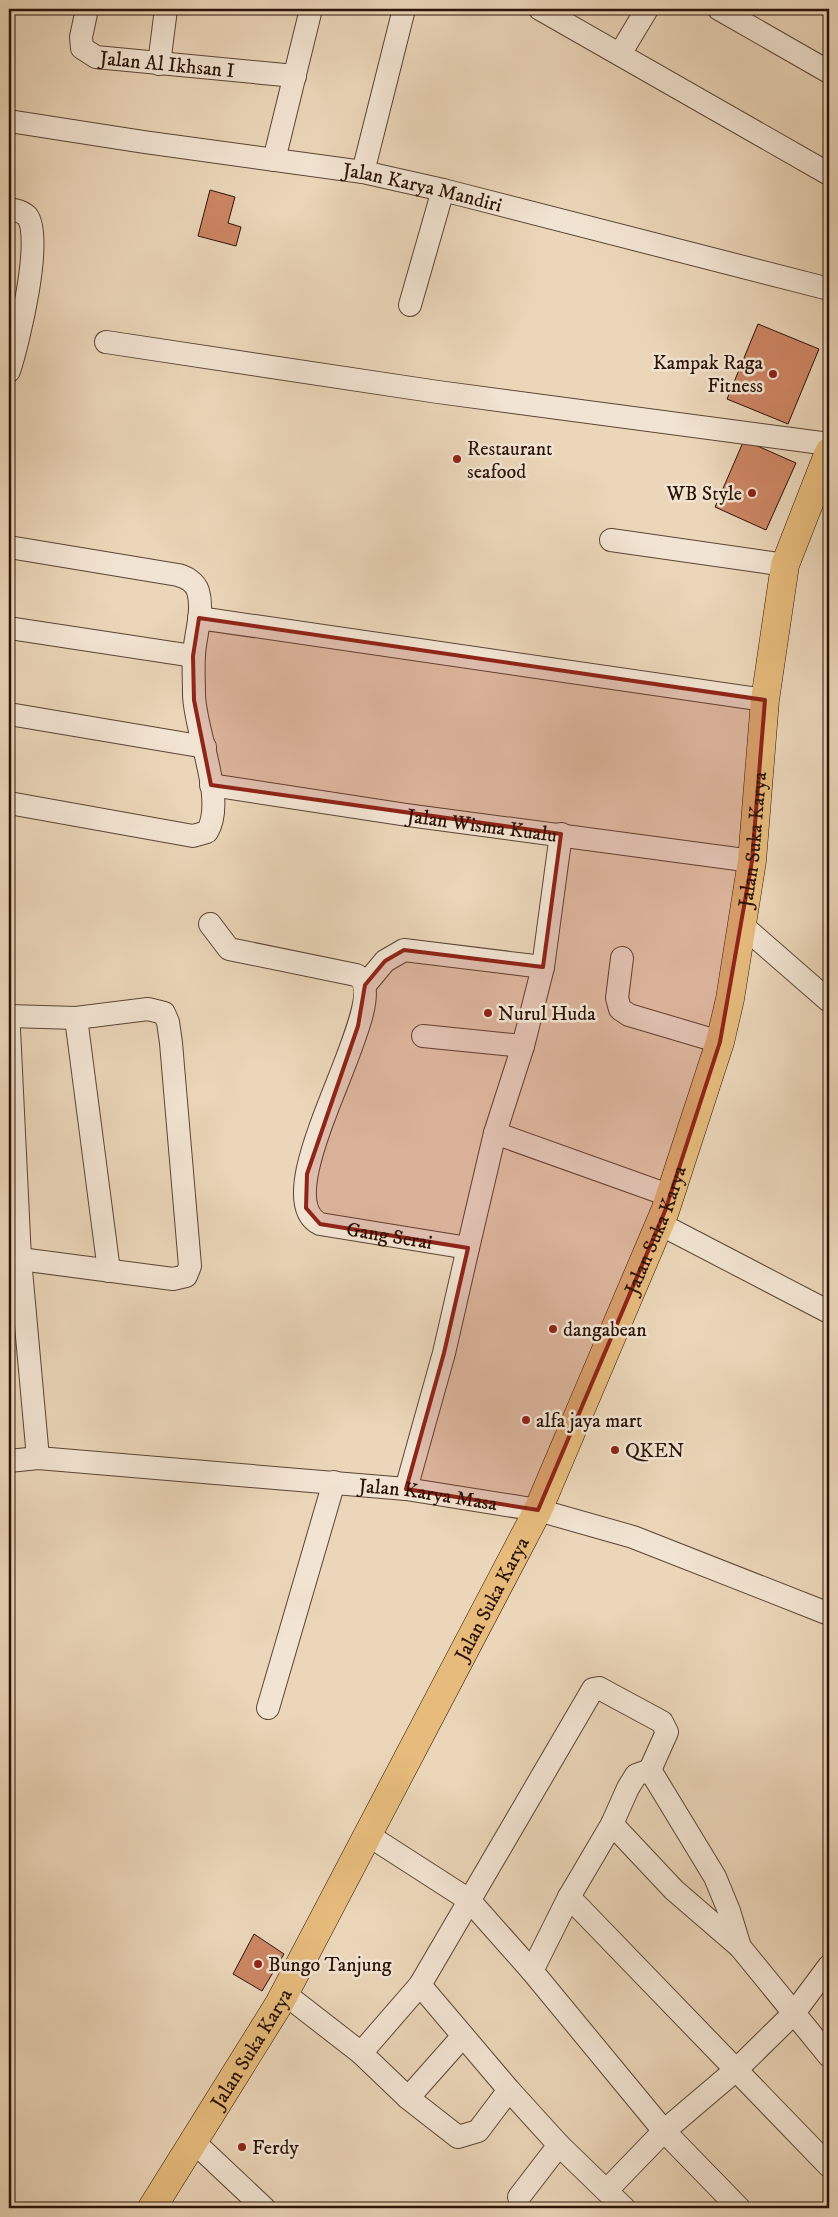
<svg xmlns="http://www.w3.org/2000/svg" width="838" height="2217" viewBox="0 0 838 2217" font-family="'IM FELL DW Pica',serif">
	<rect width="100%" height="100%" fill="#ebd6b9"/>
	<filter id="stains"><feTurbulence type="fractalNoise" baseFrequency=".004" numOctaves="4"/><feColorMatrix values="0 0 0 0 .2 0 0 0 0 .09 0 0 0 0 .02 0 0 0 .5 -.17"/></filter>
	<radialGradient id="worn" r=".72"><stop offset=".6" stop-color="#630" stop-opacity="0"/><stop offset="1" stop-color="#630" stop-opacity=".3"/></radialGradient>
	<path fill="#cd8664" stroke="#2b1307" d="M210,190L235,197L228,223L241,227L236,246L198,236Z
		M758,324L819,349L788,424L727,399Z
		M744,440L796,463L766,530L715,507Z
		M254,1934L284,1954L262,1991L233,1974Z"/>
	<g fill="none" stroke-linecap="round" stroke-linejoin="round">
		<defs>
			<g id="minor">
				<path id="s1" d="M87,9L81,37L82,48L96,57L295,76"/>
				<path d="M540,9L829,174"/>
				<path d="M719,9L829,72"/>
				<path d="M620,54L647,9"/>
				<path d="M159,64L166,9"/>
				<path id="s2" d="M9,121L144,142L363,172L443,190L829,289"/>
				<path d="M274,160L311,9"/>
				<path d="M363,172L404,9"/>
				<path d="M9,209C15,210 22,211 27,216C44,237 18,344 9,371"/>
				<path d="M410,305L443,190"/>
				<path d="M106,342L438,392L829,444"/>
				<path d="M611,540L785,565"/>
				<path d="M9,547L178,575C186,577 195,582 198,591C204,611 195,635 194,655C193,668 194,681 194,694C194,730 227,800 207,832L193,836L9,803"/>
				<path d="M199,618L765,700"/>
				<path d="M9,628L193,656"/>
				<path d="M9,714L205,747"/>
				<path id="s3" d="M211,785L407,815L752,861"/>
				<path id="s4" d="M210,924L229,949L356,975C401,994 260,1194 320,1224L468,1248L444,1353L406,1489"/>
				<path d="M743,926L829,1001"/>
				<path d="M622,958L617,998L620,1009L629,1015L720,1042"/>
				<path d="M365,985L385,961L404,950L543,967"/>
				<path d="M9,1016L76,1018L148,1009L164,1013L168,1022L171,1043L190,1266L186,1276L173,1279L20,1259"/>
				<path d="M76,1018L109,1271"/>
				<path d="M9,1029L20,1259L38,1458"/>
				<path d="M423,1036L523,1046"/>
				<path d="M495,1133L671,1196"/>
				<path d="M660,1224L829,1312"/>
				<path d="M468,1248L495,1133L523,1046L543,967L561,834"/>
				<path id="s5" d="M9,1461L38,1458L406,1489L538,1510L633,1537L829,1614"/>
				<path d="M268,1708L334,1482"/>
				<path d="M612,1824L674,1890L740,1947L829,2056"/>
				<path d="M368,1835L469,1900L532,1971L664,2131L739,2208"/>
				<path d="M569,1897L829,2166"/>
				<path d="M532,1971L569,1897L612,1824L628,1788L636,1775L650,1770L715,1877L729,1911L740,1947"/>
				<path d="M420,1985L509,2090L559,2145L624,2208"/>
				<path d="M285,1994L361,2053L408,2098L458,2137L478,2131L509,2090"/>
				<path d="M361,2053L420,1985L593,1689L599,1688L662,1722L667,1732L650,1770"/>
				<path d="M408,2098L463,2036"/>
				<path d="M194,2142L264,2208"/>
				<path d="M607,2190L664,2131L737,2069L794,2013L829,1966"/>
				<path d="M519,2197L559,2145"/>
			</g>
			<g id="major">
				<path id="s6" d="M152,2208L279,2004L538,1510L665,1211L720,1042L730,999L752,861L765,700L785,565L829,452"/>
			</g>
		</defs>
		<use href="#minor" stroke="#5b4434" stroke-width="24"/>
		<use href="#major" stroke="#2b1307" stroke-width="29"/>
		<use href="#minor" stroke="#f2e4d2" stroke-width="22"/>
		<use href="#major" stroke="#e6bb7c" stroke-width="28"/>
	</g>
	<path fill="#8f2418" fill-opacity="0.2" stroke="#8f2418" stroke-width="4" stroke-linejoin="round" d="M199,618L765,700L752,861L720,1042L665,1211L538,1510L406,1489L444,1353L468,1248L320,1224L306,1208L307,1174L358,1026L365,985L385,961L404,950L543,967L561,834L211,785L194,700L193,656Z"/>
	<g fill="#8f2418" stroke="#f2e4d2" stroke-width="2">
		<circle cx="773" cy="374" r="5"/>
		<circle cx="457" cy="459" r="5"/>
		<circle cx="752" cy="493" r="5"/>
		<circle cx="488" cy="1013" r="5"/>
		<circle cx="553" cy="1329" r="5"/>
		<circle cx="526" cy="1420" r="5"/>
		<circle cx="615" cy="1450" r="5"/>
		<circle cx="258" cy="1964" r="5"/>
		<circle cx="242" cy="2147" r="5"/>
	</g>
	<g text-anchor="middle" stroke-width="5" stroke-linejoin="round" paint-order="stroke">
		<g font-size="20" fill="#2b1307" stroke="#f2e4d2">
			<text dy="7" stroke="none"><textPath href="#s1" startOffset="128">Jalan Al Ikhsan I</textPath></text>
			<text dy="7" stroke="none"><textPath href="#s2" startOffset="419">Jalan Karya Mandiri</textPath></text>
			<text dy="7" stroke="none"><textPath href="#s3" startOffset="274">Jalan Wisma Kualu</textPath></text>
			<text dy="7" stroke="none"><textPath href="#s6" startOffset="1506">Jalan Suka Karya</textPath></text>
			<text dy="7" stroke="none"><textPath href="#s6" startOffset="1102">Jalan Suka Karya</textPath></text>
			<text dy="7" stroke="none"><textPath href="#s4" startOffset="499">Gang Serai</textPath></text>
			<text dy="7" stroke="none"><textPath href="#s5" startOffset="421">Jalan Karya Masa</textPath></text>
			<text dy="7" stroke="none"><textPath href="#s6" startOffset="698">Jalan Suka Karya</textPath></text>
			<text dy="7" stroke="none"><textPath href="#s6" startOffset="188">Jalan Suka Karya</textPath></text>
		</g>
		<g font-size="20" fill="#2b1307" stroke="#f2e4d2" text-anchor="start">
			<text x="763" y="369" text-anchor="end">Kampak Raga<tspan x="763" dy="23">Fitness</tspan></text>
			<text x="467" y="455">Restaurant<tspan x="467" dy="23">seafood</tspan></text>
			<text x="742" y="500" text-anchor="end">WB Style</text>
			<text x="498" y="1020">Nurul Huda</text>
			<text x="563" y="1336">dangabean</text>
			<text x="536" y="1427">alfa jaya mart</text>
			<text x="625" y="1457">QKEN</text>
			<text x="268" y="1971">Bungo Tanjung</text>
			<text x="252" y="2154">Ferdy</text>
		</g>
	</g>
	<rect width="838" height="2217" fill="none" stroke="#ebd6b9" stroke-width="30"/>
	<rect x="10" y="10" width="818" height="2197" fill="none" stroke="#2b1307" stroke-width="2.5"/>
	<rect x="15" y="15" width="808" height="2187" fill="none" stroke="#2b1307"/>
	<rect width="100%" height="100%" filter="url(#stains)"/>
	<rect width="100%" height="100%" fill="url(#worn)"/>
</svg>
